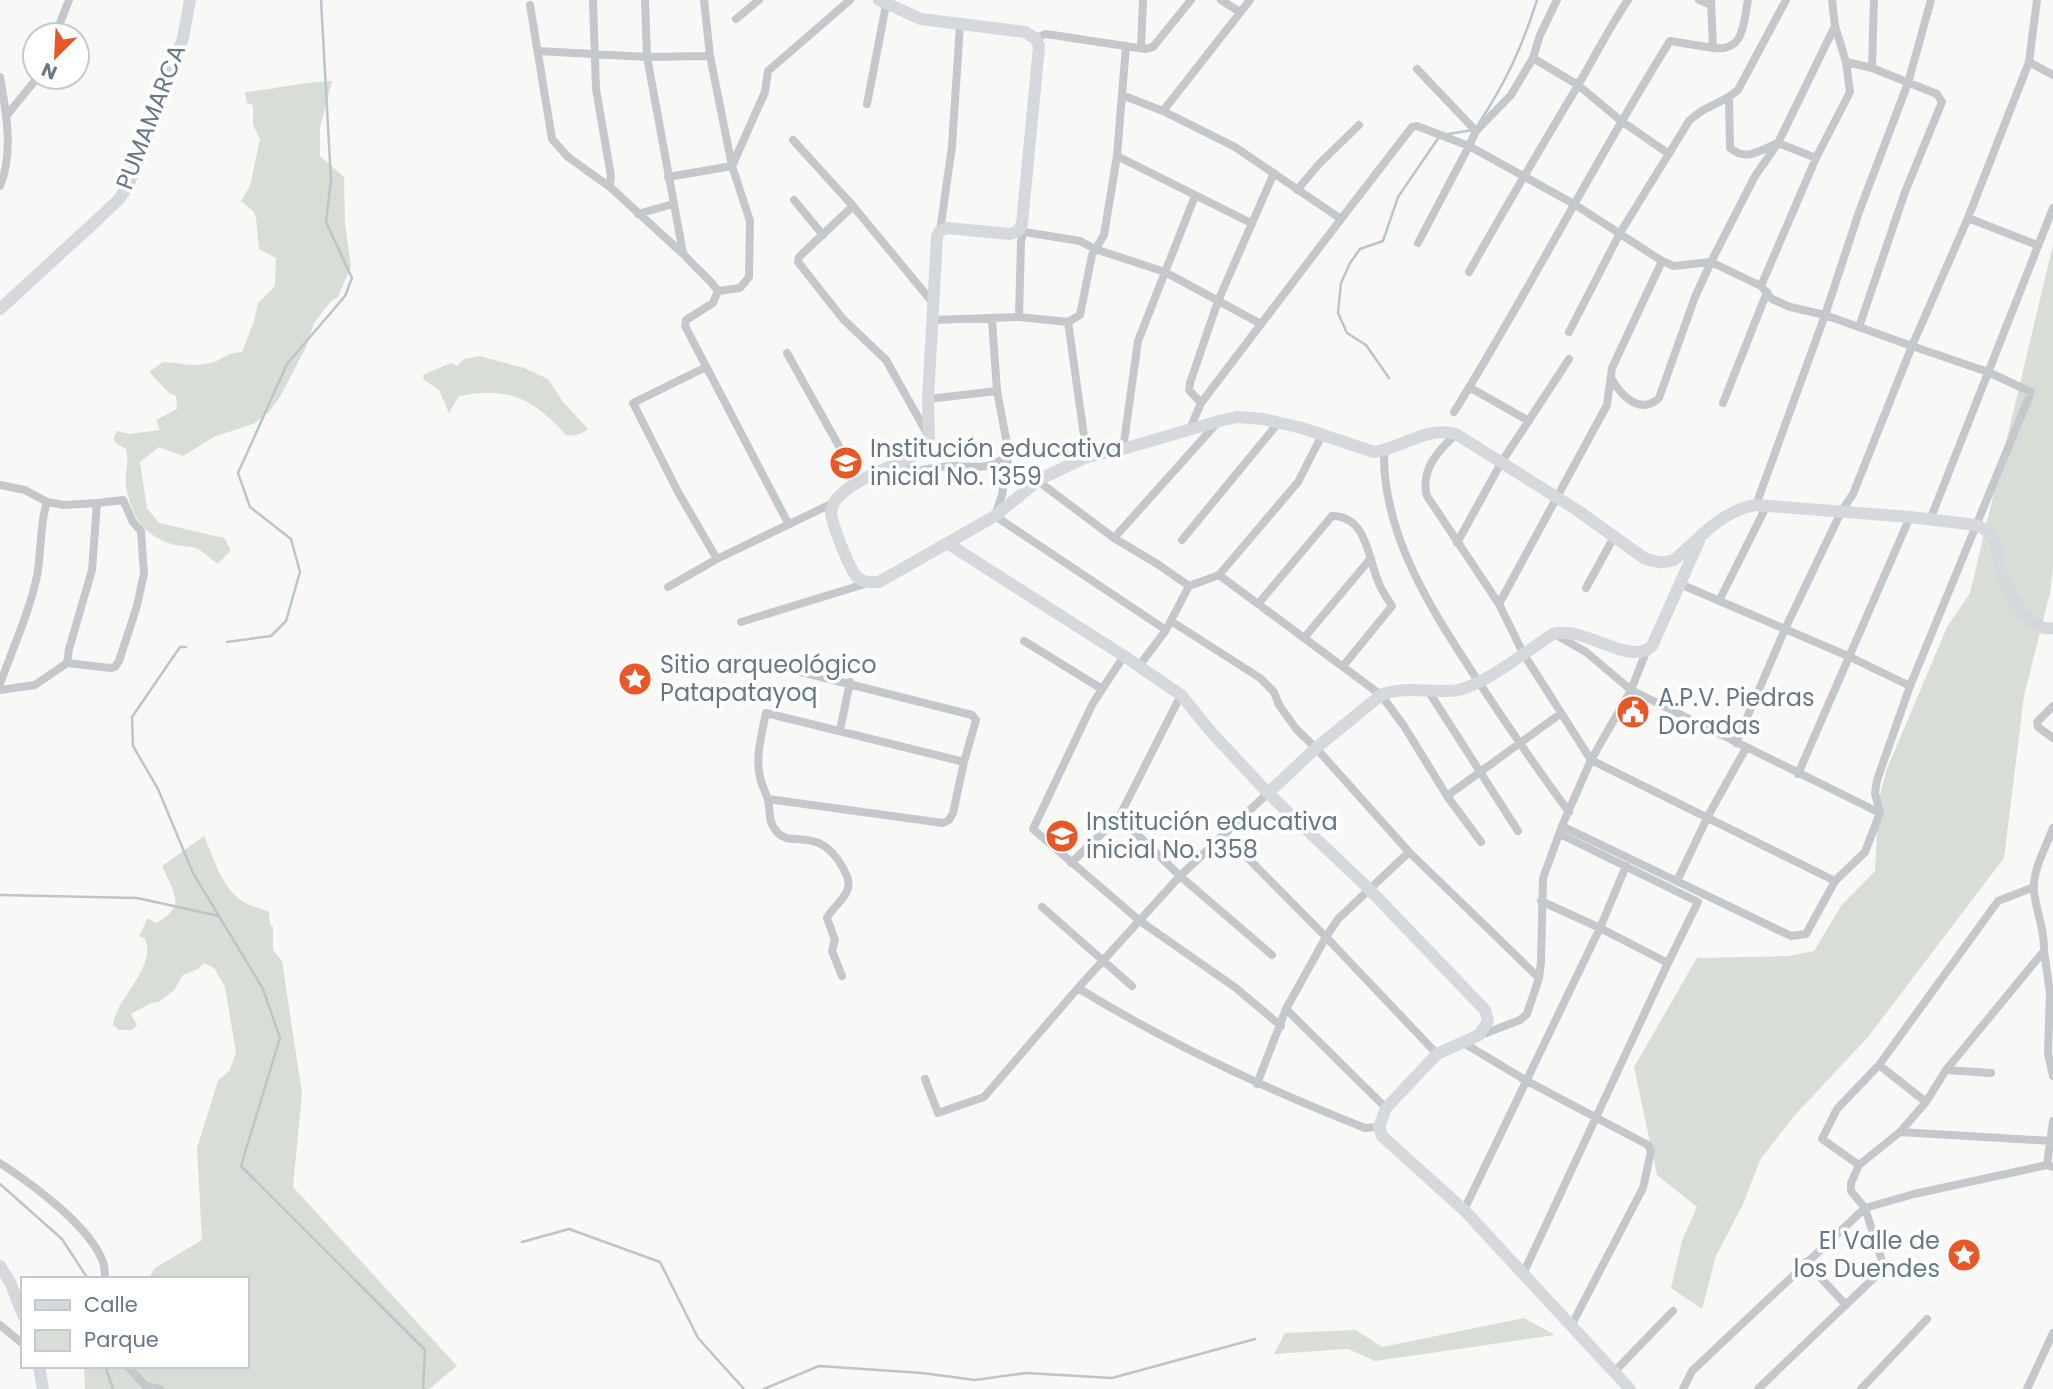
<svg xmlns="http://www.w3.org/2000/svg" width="2053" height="1389" viewBox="0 0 2053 1389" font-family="Poppins,sans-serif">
	<rect width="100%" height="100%" fill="#f8f8f6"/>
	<path fill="#d8ded5" d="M332,81L320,128V156L344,177L345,224L351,267L338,297L331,301L314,323L306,347L280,397L269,412L253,424L214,437L183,456L159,447L140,462L147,508L159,523L224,538L231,550L218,564C211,559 204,552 196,548C190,546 181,546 175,545C144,536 132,518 126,487C124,474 130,461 126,449L117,444L113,439L117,431L129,434L160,430L156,420L177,409L176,396L169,393L149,372L163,362C178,363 195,367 210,363C224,360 224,353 242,352L254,321L258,303L275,286L276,258L259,249L256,217L253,211L241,201L250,186L260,139L253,125V105L247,103L245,92C275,89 303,82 332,81Z
		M2053,245V569L2050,593L2024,696L2004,858L1868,1037L1794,1116L1760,1160L1744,1202L1716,1256L1702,1309L1671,1288L1682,1241L1697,1207L1657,1175L1634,1067L1697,958L1788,956L1814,951L1841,906L1875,871L1879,798L1887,769L1947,627L1970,593Z
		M480,356L524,368L548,379L563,402L588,429C582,434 574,437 566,435C533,398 508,386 459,396L449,413L439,390L424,380L423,375L451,363L457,366L464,359Z
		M204,836C213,857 221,884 239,899C246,905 260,908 269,912L270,924L273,927V950L282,961L302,1093L293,1187L457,1366L429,1389H85L84,1366H247V1279H148L155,1268L202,1240L197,1148L218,1081L230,1070L236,1052L225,987L214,968L204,963L198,969L183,975L174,990L159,1002L151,1003L131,1014L137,1025L132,1030H119L113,1025C116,998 157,968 145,939L139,936L148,918L156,923C188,906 173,892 162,866Z
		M1524,1318L1555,1335L1375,1361L1348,1349L1274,1354L1285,1333L1356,1330L1382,1347Z"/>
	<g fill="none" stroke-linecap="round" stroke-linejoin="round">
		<path stroke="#bac6cb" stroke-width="2.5" d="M1479,123C1506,82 1522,47 1537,0
			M1448,134L1473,130
			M1389,378L1366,345L1347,333L1338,313L1341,283L1350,263L1360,249L1383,241L1398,197L1439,137
			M227,642L271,636L286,621L300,572L291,539L250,507L238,473L287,364L345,296L352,278L326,222L331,180L321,0
			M186,647H180L132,717L133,746L158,789L193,873L263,989L280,1038L241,1166L425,1350L423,1389
			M0,895L137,898L219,916
			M0,1184L62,1239L88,1279
			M522,1242L569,1229L660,1262L698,1338L744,1389
			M105,1366L113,1389
			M764,1389L819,1366L922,1373L975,1380L1026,1373L1112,1378L1255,1339"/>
		<path stroke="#c4c8cc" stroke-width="8" d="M593,0L596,89L611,176L610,187
			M645,0L647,57L683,253C694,268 708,276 718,291L713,303L686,320L685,326L788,523
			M704,0L710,56L732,166L750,221L749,277L740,288L718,291
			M1221,0L1240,12
			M1699,0L1709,4
			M1711,0L1713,48C1745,52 1743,24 1748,0
			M530,5L552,139L568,157L610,187L682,253
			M736,19L759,0
			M59,35L60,23L69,0
			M1035,38L1046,34L1145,49L1153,47L1191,0
			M1141,48L1143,0
			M538,51L647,57L710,56
			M1533,58L1578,85L1620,120L1669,154
			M1846,62L1872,68L1937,94L1942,102L1905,192L1859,327
			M2029,62L2053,75
			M1872,68L1874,0
			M1417,69L1476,131
			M0,77C6,111 14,152 0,186
			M1122,95L1163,111
			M1729,97L1730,148C1746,162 1761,150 1778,143L1816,158
			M867,104L886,5
			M7,115L38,77
			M793,140L853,206L933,303
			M1117,156L1251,223
			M668,177L732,166L765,92L768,71L850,0
			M1297,190L1320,163L1359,125
			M794,200L823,235
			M853,206L799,257L798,262L843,319L886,360L928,435
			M638,214L673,204
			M1968,218L2037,245
			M1341,219L1412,127L1417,126L1469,146L1476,131L1511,95L1533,58L1540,35L1557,0
			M940,231L952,146L960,25
			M1018,231L1080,241L1095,249L1165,272L1261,324
			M1418,243L1469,146L1574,204L1662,261L1674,266L1711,262
			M1469,272C1504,210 1540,149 1577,87C1594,58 1609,28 1628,0
			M1761,286L1816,158L1850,92L1846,62L1835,26
			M1019,317L1021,242L1023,232
			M992,319L997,391L1009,454L1002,495L995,516L1166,630
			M932,320L1019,317L1068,322L1080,315L1092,255L1104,235L1117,156L1126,46
			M1068,322L1087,457
			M1569,332L1620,233L1689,121C1706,104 1721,105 1738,90L1786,0
			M787,353L859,482
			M706,367L633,403L678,492L717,559
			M1611,378C1621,395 1639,416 1659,398L1695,297L1711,262
			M1469,387L1529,421
			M928,399L997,391
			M1201,403L1189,390L1190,383L1218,301L1274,173
			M1723,403L1767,292
			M1454,412C1530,290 1594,162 1670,41L1713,48
			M1189,431L1201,403L1341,219L1235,147L1163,111L1250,0
			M1456,434C1438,451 1420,470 1427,496L1499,604L1523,653L1591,760L1835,881
			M1123,449L1138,341L1195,196
			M1384,451C1382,537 1435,615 1480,684C1509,728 1538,770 1569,812
			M905,461L911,472C925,469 942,466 956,466C980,467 990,470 1009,454
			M1038,481L1114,538L1159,565L1189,586L1219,575L1381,695L1404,726L1447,796L1481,842
			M0,485L25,490L47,502L64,505L97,503L92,570L69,649L67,663
			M1756,505L1825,315L1859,212L1908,83L1931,0
			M1930,520L2053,208
			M1114,538L1217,423
			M1182,540L1279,422
			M1457,543L1501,463L1569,359
			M1219,575L1298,482L1322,435
			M1680,584L1848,656L1910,686
			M668,587L717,559L835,502
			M1586,588L1615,535
			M1719,601L1767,505
			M1258,604L1332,516C1367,516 1368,558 1378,581C1381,590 1387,598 1392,606L1344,665
			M1499,604L1607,405L1612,368L1662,261
			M1171,621L1260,678L1274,692L1279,705L1297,730L1316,748L1409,852L1539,978
			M741,622L868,583
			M1556,635L1586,652L1631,690L1880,813L1875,793L1877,780L1910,686L2031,392L1988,372L1912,346L1968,218L2029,62L2037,0
			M1304,638L1371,558
			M1024,641L1102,689
			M1124,656L1093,703L1033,829L1140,921L1236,988L1281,1026
			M1139,666L1166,630L1189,586
			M785,668L972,715L976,720L964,762L766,713C762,733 755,757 760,777C761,784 765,790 767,797C772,810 766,820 777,832C791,849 819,824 843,868C846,874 850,880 848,888C846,899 832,907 827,918L835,940L832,951L842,976
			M0,684C13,648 29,613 37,576C42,551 39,526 47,502
			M0,690L35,685L67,663L110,668L115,667L119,661L137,606L144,573L141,531L133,522L123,500L97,503
			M1429,692L1518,831
			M2053,706L2037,722L2038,727L2053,738
			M840,730L850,682
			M1736,743L1785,629L1841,512L1853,494L1912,346L1825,315L1790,307L1772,299L1761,286L1711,262L1755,176L1778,143L1835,26L1832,0
			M1798,774L1910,517
			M1447,796L1560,714
			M768,799L943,823L949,820L953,813L964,762
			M1119,817L1180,876L1272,955
			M1562,826L1791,936L1806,934L1835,881L1865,852L1880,813
			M1560,834L1698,902L1668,963
			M1225,835L1326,937L1437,1054
			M1071,863L1119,817L1181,695
			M1677,881L1708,816L1746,748
			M1042,907L1132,986
			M2044,951L2050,993L2048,1053L2053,1076
			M1078,988C1169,1044 1266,1089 1365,1128L1379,1127
			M1286,1009L1386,1108
			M1481,1035L1520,1020L1527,1014L1539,978L1541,962L1543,878L1562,826L1591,760L1631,690L1646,652
			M1462,1042L1527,1081L1648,1145L1651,1151L1643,1188L1571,1326
			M1879,1065L1926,1102
			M1946,1070L1991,1073
			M925,1079L938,1113L984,1097L1078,988L1180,876L1268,793
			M1257,1084L1286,1009L1326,937L1338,919L1409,852
			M1900,1132L2052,1141
			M0,1163C32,1184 90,1226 103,1262C105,1267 105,1274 105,1279
			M1859,1165L1822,1139L1837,1109L1879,1065L1998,901L2034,887
			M2047,1165L2053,1121
			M1464,1210L1600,928L1626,866
			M1806,1262L1846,1305
			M1523,1274L1668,963L1600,928L1541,901
			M0,1325L23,1344
			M127,1366L146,1386L160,1389
			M1614,1372L1673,1311
			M1683,1389L1692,1371L1865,1208L1851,1191V1183L1859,1165L1900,1132L1926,1102L1946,1070L2044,951C2045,929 2036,912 2034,891C2032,871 2046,847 2053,828
			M1758,1389L1879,1273L1882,1261L1865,1208L1914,1194L2047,1165L2053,1167
			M1861,1389L1927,1319
			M2027,1389L2053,1333"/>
		<path stroke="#d5d9de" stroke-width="12" d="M879,0L921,19L1025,32L1035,38L1039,46L1022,224L1018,231L1010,234L947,228L940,231L937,236L928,399L929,438L925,447L918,454C896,465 845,482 834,503C833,505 831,512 831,513C832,524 850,571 858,578C865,583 871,582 879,582L995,516L1040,479L1055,472L1087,457L1123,449L1219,421L1237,417L1263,419L1302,428L1374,452C1402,448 1426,426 1456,434L1577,510L1644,558C1655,562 1662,564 1674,560C1699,539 1722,510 1756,505L1910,517L1976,525C1983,528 1989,531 1993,538C1999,547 1998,560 2001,571C2006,590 2029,633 2053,628
			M947,543L1124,656L1181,695L1212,733L1268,793L1368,888L1485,1010L1488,1021L1479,1035L1437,1054L1386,1108L1379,1127L1382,1136L1464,1210L1630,1389
			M1268,793L1316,748L1381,695C1405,685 1433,694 1458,690C1486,684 1528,650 1553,634C1586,625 1628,667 1652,646L1699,541"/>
		<path stroke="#d5d9de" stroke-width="12" d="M0,309L96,221L119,199L128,186L183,38L190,0
			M0,1266L10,1282L23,1315
			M39,1366L43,1389"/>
	</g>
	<defs>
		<symbol id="school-disc" viewBox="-11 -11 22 22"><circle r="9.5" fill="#e85726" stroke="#fff"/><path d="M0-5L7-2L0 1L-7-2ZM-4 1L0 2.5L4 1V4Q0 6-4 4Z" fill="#fff"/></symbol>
		<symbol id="sight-disc" viewBox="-11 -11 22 22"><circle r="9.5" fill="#e85726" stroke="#fff"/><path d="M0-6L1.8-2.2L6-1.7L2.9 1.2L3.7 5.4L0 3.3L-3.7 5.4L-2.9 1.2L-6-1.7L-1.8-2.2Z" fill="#fff"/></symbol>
		<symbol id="civic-disc" viewBox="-11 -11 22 22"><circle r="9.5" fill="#e85726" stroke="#fff"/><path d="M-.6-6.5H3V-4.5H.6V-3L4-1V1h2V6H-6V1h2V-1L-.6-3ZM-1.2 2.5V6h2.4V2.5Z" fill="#fff"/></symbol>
	</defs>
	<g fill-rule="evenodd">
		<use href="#school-disc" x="827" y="444" width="38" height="38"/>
		<use href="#sight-disc" x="616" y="660" width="38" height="38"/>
		<use href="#civic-disc" x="1614" y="693" width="38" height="38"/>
		<use href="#school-disc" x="1043" y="817" width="38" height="38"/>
		<use href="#sight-disc" x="1945" y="1236" width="38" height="38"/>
	</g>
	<g text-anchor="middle" stroke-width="7" stroke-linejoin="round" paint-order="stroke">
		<g font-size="24" fill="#677888" stroke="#fff">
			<text transform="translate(151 117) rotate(-69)" y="8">PUMAMARCA</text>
		</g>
		<g font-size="24" fill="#677888" stroke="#fff" text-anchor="start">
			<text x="870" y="457">Institución educativa<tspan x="870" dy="28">inicial No. 1359</tspan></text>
			<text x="660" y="673">Sitio arqueológico<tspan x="660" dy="28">Patapatayoq</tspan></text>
			<text x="1658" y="706">A.P.V. Piedras<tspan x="1658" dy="28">Doradas</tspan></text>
			<text x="1086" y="830">Institución educativa<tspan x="1086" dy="28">inicial No. 1358</tspan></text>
			<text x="1940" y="1249" text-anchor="end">El Valle de<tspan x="1940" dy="28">los Duendes</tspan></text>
		</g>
	</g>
	<rect x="21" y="1277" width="228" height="91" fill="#ffffff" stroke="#c2c9cf" stroke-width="2"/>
	<rect x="35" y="1300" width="35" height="10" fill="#d5d9de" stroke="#c2c9cf" stroke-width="2"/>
	<text x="84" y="1312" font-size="21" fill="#677888">Calle</text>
	<rect x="35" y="1330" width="35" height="21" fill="#d8ded5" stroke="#c2c9cf" stroke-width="2"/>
	<text x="84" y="1347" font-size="21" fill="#677888">Parque</text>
	<g transform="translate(56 56) rotate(204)"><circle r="33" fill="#ffffff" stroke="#c2c9cf" stroke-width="2"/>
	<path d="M0-5L12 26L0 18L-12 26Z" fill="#e85726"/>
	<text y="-10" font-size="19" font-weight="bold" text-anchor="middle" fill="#677888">N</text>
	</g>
</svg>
